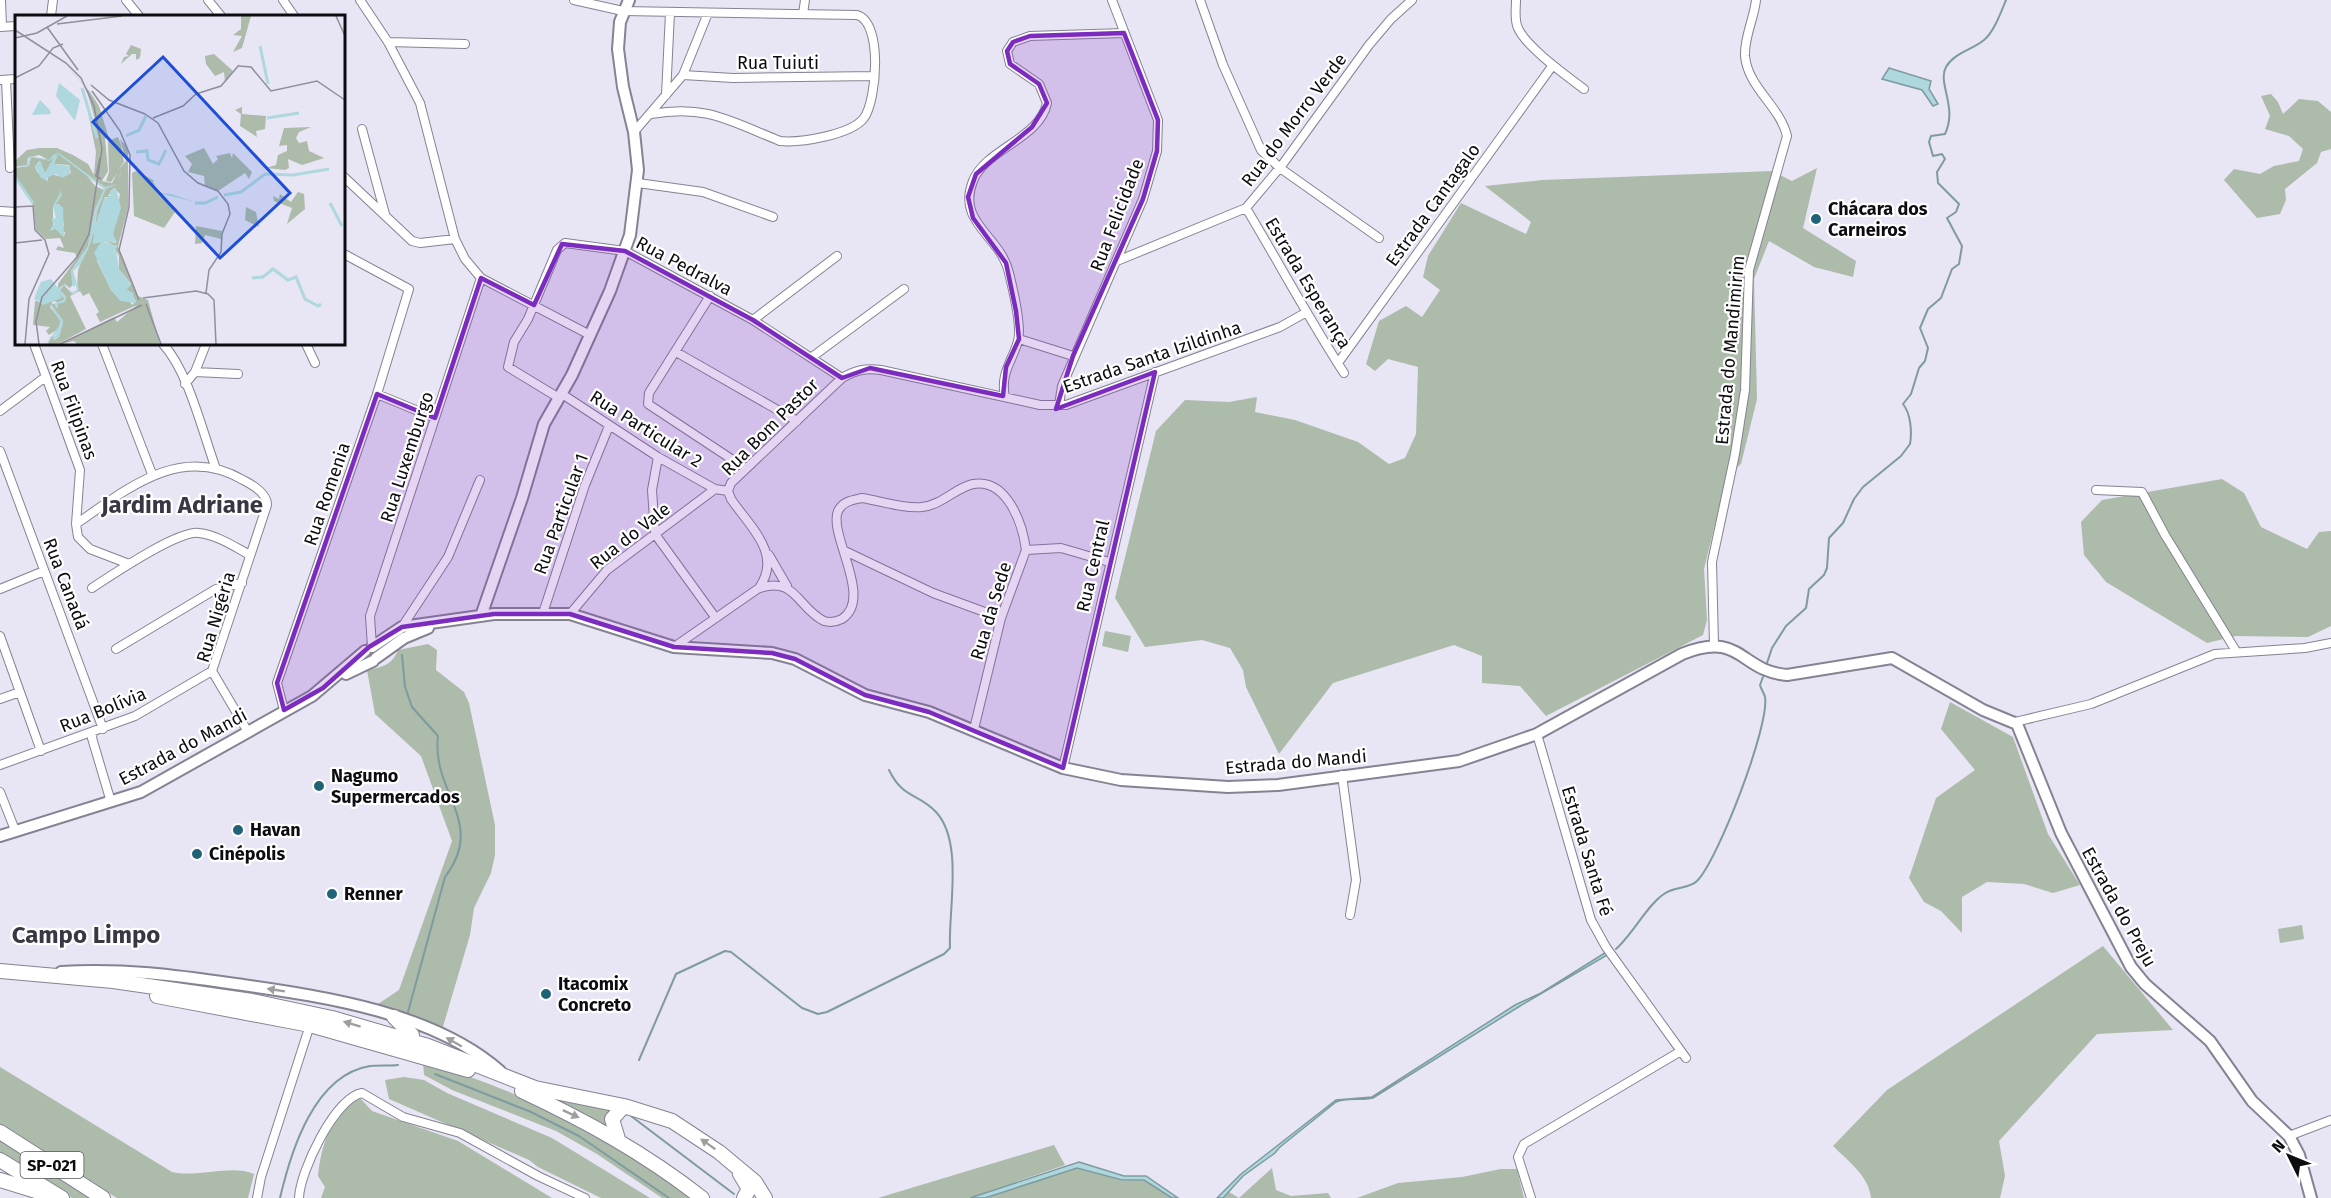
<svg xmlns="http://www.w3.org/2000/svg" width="2331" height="1198" viewBox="0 0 2331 1198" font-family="'Fira Sans',sans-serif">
	<rect width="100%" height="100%" fill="#e8e5f5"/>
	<path fill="#acbbaa" d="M2271,94L2278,102L2283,114L2299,99L2318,101L2331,112V149L2321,152L2317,163L2285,189L2286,200L2280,214L2257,218L2224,180L2234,169L2260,174L2274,166L2299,161L2303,149L2289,136L2265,129L2270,116L2261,96Z
		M1817,168L1803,228L1856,261L1853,277L1814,267L1769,241L1754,279L1757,399L1741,464L1727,476L1704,569L1707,620L1703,635L1546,716L1520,686L1482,683V656L1454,645L1333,683L1279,754L1246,687L1243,670L1230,648L1202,640L1145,647L1115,598L1156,431L1185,400L1229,402L1257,397L1255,412L1295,420L1358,442L1389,464L1405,458L1416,434L1418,367L1388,359L1375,371L1366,364L1379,321L1406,306L1422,317L1440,290L1423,277L1428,256L1461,203L1526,234L1531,222L1485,186L1543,180L1772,171L1792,181Z
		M2222,479L2244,493L2261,527L2307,549L2319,532L2331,531V626L2308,637L2236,636L2207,643L2106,582L2084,555L2081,522L2102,500Z
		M1105,631L1131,636L1128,652L1102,646Z
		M428,644L437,650L436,670L464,692L469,703L495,825V855L491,873L474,908L470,935L442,1030L378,1004L399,990L452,841L421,756L375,714L367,670C383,667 392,665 398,650Z
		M1950,702L2013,737L2048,834L2080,885L2053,893L2024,884L1987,882L1962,897V933L1941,911L1924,902L1909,878L1936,798L1975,770L1941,729Z
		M2302,925L2304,939L2280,943L2278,929Z
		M2103,946L2173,1030L2097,1034L1999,1141L2005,1176L2000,1198H1871C1869,1176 1848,1161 1833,1146L1887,1090Z
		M423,1062C525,1091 606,1135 691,1198H662L597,1154L556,1131L452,1090L424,1075Z
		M0,1067L172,1172C199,1178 231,1164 254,1174L248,1198H117L0,1127Z
		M404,1077L424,1080L447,1093L552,1138L650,1198H601L538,1167L529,1160L389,1099L385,1080Z
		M358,1096L372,1111L458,1141L552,1198H321L325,1187L318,1176C321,1146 331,1114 358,1096Z
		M546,1097L610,1110L608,1130Z
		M0,1136L97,1198H72L0,1152Z
		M1054,1145L1065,1165L969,1198H878Z
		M1077,1168L1123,1181L1144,1180L1172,1198H985Z
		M1272,1168L1276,1190L1291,1196L1328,1193L1331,1198H1223L1229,1192L1239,1198Z
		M1501,1169H1517L1524,1198H1357L1398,1183L1462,1177Z"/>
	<path fill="#aed8de" stroke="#7d9ba0" stroke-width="1.5" d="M1889,68L1931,81L1929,89L1938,104L1933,106L1922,90L1882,79Z
		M1608,951L1609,954L1520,1006L1373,1098C1361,1101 1347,1097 1336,1102L1280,1147L1275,1153L1243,1176L1223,1198H1217L1241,1174L1336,1100L1372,1097L1515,1005L1541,993Z
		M1079,1162L1124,1176H1146L1178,1198H1172L1144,1180H1122L1077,1168L985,1198H970Z"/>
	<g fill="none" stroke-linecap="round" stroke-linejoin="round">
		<path stroke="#7d9ba0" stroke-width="2" d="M402,655L405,687L412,707L438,736C431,793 487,822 445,877L408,1012
			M1767,663L1772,648L1786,626L1806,608L1809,589L1824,575L1827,568L1829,538L1843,523L1854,499L1863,487L1901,456L1910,444C1912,432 1911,414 1903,404L1911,394L1919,368L1925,361L1928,348L1920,328L1928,309L1941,298L1952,269L1959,264L1962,246L1947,218L1956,212L1959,204L1938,183L1937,172L1945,159L1942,154L1933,156L1929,142L1931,136L1945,134C1958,107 1937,83 1946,67C1954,53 1972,50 1984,40C1994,32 2001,12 2006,0
			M1616,949C1632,935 1649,903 1664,894C1673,887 1689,889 1697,881C1718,860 1770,725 1765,697C1764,693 1761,689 1760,685L1763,677
			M639,1060L676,974L725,951L731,952L802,1008L818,1014L827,1012L944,954L950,948C948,911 964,842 936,812C918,793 903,799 889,770
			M435,1074L531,1112L579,1136L669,1198
			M631,1116L734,1194
			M280,1198C291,1151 314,1075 370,1066C379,1065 389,1066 398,1065"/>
		<defs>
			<path id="street" d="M1,0L2,27
				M126,0L139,16
				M208,0L221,16
				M283,0L294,16
				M360,0L388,42L420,103L455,239L465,259L481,278L590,335
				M574,0L623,11L857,15C883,22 877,100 864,118C851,135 800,143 780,141C730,121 706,104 651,114
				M1200,0L1223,65L1261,150L1280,168L1379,238
				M1516,0C1516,9 1514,20 1518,28C1526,47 1567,76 1584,89
				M803,14L805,0
				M51,16L53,0
				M0,27L16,26
				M388,42L465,44
				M683,75L733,78L874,76
				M0,80L16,79
				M6,80L10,168
				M666,95L670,13
				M362,129L385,214
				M634,132L683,75L708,13
				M344,177L412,241L420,243L455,239
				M638,183L703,192L773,217
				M1246,208C1279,263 1309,319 1344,373
				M0,211L16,212
				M1117,261L1246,208L1282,165L1369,45L1391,19L1412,0
				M710,296L649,393L648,404L745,468
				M753,320L837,256
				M1019,339L1073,356
				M34,344L80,470L76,524L78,537L90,549L129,564
				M102,344L152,474
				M163,344C188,371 202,430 215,466
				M306,344L315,363
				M676,352L797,421
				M812,357L904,289
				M1338,363L1553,65
				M195,372L238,374
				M185,384L195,372L206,344
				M377,394L435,418
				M562,394L658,457L715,489L728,491
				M1005,397C1000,373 1012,362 1018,341C1022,326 1013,289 1009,273C1001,236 956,223 973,181C985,149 1040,139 1047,103L1039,84L1010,64L1007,51L1013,42L1030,36L1124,33
				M559,398L508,367L514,342L528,319L557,250L565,243L625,251L753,320L842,378
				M1059,405L1062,386L1143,199L1157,151L1158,120L1112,0
				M0,411L44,378
				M0,451L103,729
				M658,457L652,490L655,534L715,617
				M2096,490L2142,492L2165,535L2236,651
				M76,524C127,489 181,443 243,480C253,485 267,494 267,505L212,671L248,732
				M1026,550L1061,548L1109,562
				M845,551L933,593L1001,618
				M769,555L787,586
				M92,588C112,575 178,530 199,533C217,535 235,547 250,555
				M760,588C795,576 798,608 824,621C831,623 836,622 842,619C874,598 828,535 838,511C843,501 853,500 862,498C881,501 904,509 922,507C942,505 955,488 973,484C1008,478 1023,526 1026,550
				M0,589L44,571
				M543,613L585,485L609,426
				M570,614L607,570L715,489
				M402,627L448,557L480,480
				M0,636L41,751
				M1714,645L1712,562L1735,454L1745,390L1749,270L1787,136C1780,106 1748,88 1745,56C1744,37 1754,19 1756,0
				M372,647L370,616L481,278
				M674,647L759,588C783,554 750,527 731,499L728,491L731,483L842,378C856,370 865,368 881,370L1040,405H1066L1280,327L1305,313
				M116,649L216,589L242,583
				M0,699L20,692
				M284,710L277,683L377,394L409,289L344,254
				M2015,722L2091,704L2215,654L2305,648L2331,643
				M974,729L1001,618L1026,550
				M93,732L92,738L111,802
				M1537,734L1591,920L1606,947L1686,1058
				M0,765L135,716L212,671
				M1063,768L1155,372
				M1342,775L1356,880L1350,915
				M0,792L15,830
				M2289,1136L2331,1120
				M257,1198L261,1177L310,1025
				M299,1198C300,1171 335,1098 362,1093L403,1117L460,1133L538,1176L585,1198
				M1531,1198L1518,1157L1524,1144L1681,1051"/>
			<path id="secondary" d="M481,616L522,498L544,424L572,375L610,291L630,235L638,170L634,132L623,87L618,49L620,22L629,0
				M372,647L402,627L494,614H570L674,647L772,653L795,659L865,695L929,712L1063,768L1121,780L1228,787L1278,785L1459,761L1537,734L1682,654C1742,630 1739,671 1787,675L1892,658L1983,710L2017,724L2061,833L2131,967L2145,984L2210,1041L2252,1101L2289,1136L2299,1155L2311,1198
				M376,658L404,638L428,628
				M346,674L373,661
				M0,836L141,792L312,696L365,651
				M61,972C126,968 179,976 243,985C327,997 434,1013 500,1071"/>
			<path id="highway" d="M0,971L113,981L252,1001L332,1018L428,1046L535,1088L624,1106L672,1121L719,1152L755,1182L765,1198
				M157,996L310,1025L468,1070
				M394,1017L412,1035L403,1045
				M522,1091C588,1122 644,1153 702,1198
				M0,1132L103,1198
				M618,1139L612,1119L624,1106
				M0,1160L62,1198
				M740,1174L749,1189L744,1198
				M0,1180L52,1196"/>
		</defs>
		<use href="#street" stroke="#858392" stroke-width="10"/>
		<use href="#secondary" stroke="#858392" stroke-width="14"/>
		<use href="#highway" stroke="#858392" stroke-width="16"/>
		<use href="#street" stroke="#fff" stroke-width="8"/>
		<use href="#secondary" stroke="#fff" stroke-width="10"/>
		<use href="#highway" stroke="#fff" stroke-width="14"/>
	</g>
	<defs><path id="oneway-solid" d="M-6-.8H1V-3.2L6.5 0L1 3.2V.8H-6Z" transform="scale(1.5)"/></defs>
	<g fill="#9e9ea0">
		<use href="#oneway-solid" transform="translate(276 990) rotate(-171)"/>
		<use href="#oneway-solid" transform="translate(352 1024) rotate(-163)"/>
		<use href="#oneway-solid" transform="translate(454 1042) rotate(-150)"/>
		<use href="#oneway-solid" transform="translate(571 1114) rotate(25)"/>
		<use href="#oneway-solid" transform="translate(708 1144) rotate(-145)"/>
	</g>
	<path fill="#7b2cbf" fill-opacity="0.2" stroke="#7b2cbf" stroke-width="4.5" stroke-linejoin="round" d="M1124,33L1158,120L1157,151L1143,199L1073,356L1056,409L1155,372L1063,768L929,712L865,695L795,659L772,653L674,647L570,614H494L402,627L369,647L323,688L284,710L277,683L377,394L435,418L481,278L534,305L562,244L625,251L753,320L842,378L870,368L1003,396L1006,367L1019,339L1016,311L1006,263L973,218L968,197L976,174L1032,127L1047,103L1039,84L1010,64L1007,51L1013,42L1030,36Z"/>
	<g fill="#206276" stroke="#fff" stroke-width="2">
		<circle cx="1816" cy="219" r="6"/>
		<circle cx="319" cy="786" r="6"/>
		<circle cx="238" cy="830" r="6"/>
		<circle cx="197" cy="854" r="6"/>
		<circle cx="332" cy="894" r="6"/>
		<circle cx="546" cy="994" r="6"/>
	</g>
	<g text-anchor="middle" stroke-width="4.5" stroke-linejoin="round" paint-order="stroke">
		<rect fill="#fff" stroke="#555558" stroke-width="1.5" x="20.5" y="1152" width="63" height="26" rx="4.5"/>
		<g font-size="16" font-weight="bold" fill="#0c0c11">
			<text x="52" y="1171">SP-021</text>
		</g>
		<g font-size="18" fill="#0c0c11" stroke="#fff">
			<text x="778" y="69">Rua Tuiuti</text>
			<text transform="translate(1294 120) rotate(-53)" y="6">Rua do Morro Verde</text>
			<text transform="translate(1433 205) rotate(-54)" y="6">Estrada Cantagalo</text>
			<text transform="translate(1117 215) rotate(-69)" y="6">Rua Felicidade</text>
			<text transform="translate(684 266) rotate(28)" y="6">Rua Pedralva</text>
			<text transform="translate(1308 283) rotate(59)" y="6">Estrada Esperança</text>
			<text transform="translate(1730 350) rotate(-85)" y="6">Estrada do Mandimirim</text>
			<text transform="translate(1152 357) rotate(-19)" y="6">Estrada Santa Izildinha</text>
			<text transform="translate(74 410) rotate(70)" y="6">Rua Filipinas</text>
			<text transform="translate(770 427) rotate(-45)" y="6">Rua Bom Pastor</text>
			<text transform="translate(646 429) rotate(32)" y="6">Rua Particular 2</text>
			<text transform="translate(407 457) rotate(-72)" y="6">Rua Luxemburgo</text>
			<text transform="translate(327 494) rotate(-71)" y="6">Rua Romenia</text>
			<text transform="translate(561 514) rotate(-70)" y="6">Rua Particular 1</text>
			<text transform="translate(630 536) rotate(-38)" y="6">Rua do Vale</text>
			<text transform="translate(1093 566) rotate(-77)" y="6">Rua Central</text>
			<text transform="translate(66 584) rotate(69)" y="6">Rua Canadá</text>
			<text transform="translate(991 611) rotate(-73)" y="6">Rua da Sede</text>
			<text transform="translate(216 617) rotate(-73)" y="6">Rua Nigéria</text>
			<text transform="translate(103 710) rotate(-22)" y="6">Rua Bolívia</text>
			<text transform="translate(183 747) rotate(-28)" y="6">Estrada do Mandi</text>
			<text transform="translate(1296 762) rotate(-5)" y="6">Estrada do Mandi</text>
			<text transform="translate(1587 851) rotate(73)" y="6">Estrada Santa Fé</text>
			<text transform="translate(2119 907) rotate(61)" y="6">Estrada do Preju</text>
		</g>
		<g font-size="18" font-weight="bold" fill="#0c0c11" stroke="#fff" text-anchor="start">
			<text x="1828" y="215">Chácara dos<tspan x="1828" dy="21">Carneiros</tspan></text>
			<text x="331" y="782">Nagumo<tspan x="331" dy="21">Supermercados</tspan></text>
			<text x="250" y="836">Havan</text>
			<text x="209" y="860">Cinépolis</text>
			<text x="344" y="900">Renner</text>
			<text x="558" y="990">Itacomix<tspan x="558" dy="21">Concreto</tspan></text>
		</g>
		<g font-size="24" font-weight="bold" fill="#393744" stroke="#fff">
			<text x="182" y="513">Jardim Adriane</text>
			<text x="86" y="943">Campo Limpo</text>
		</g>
	</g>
	<g transform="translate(15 15)">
		<rect width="330" height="330" fill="#e8e5f5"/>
		<path d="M226,1H236L227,33L218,37L227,21L218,20L226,14ZM116,30L126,34L125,43L121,45V39H117L106,49L109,42L114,41L111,39ZM199,39L218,56L210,67L209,57L200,61L191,49L190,41ZM46,44L75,77L84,91L93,120L90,124L93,156L87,166L97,168L102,158L96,167L91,166L94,157L93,126L103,122L106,130L109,147L102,156L111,146L105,124L113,133V193L103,231L123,281L133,285L145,329H62L59,326L46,329L99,302L102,307L122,290L85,307L81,299L84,297L74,278L68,281L65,276L55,281L71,314L43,329H33L36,321L40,322L39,325L44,322L48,307L36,289L47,288L38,286L35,292L46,306L43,314L34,320L31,316L35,312L18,310L20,286L32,288L36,284L41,285L45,278L51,286L45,275L49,270L57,279L62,277L63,255L80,214L78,228L86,227L82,246L96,275L106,286L114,285L117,290L121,286L109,273L108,269L112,274L116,269L104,254V241L100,234L97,238V229L89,226L101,228L98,219L105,179L99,173L93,181L100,182H90L80,212L82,196L91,173L71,159L80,171L89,175L80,194L73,231L56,256L60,267L55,273L50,269L43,274V269L62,243L60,238L41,235L43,231L49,233L45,223L31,224L21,215L18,190L0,163V153L14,151L16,142L32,144L24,140L13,143L12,150L0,152V146L12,135L25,133H42L58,140L73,149L79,160L81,137L73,97L81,108L71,73ZM24,146L30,158L41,149L54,150L56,158L47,162L32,158L33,166L22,157L20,152ZM44,189L49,210L45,217H50L49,222L38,211V191ZM227,92V99L251,101L250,114L241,116L242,122L225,111L226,99L220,95ZM296,112L284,117L281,123L284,128L292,126L294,136L309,143L287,150L273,144L274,153L270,155L251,153L261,150L263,140L272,136V130L264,131L269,113ZM189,133L198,149L203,144L201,141L215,138L217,143L218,138L237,157L234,164L230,158L203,176L190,171L189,161L173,157L177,149L170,141ZM121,156L138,165L142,178L162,194L149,213L119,201L117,158ZM283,177L289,179L290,194L272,209L277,193L259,186L258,181L264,184L265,179L276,187ZM231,192L241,197L244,212L230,205ZM181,211L207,216L206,224L190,220L187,228L180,229Z" fill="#acbbaa" fill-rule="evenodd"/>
		<path d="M44,68L65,85L60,106L41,81ZM25,85L35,95L36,99L17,100ZM44,138L90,172L103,169L105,158L106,157L120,158L139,168L143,178L156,179L180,187L143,178L138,168L120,158L106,157L103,169L91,174L88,180L82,196L80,211L89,183L95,182V176L101,173L106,193L98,219L102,227H89L103,231L97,238L101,235L104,254L116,270L111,274L118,278L121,288L106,286L96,275L79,238L86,227L78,229L80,214L73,235L65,250L58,256L64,275L57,279L52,271H47L45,275L51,281V285L49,288H43V294L39,290L42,288L36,289L48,305V308L44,322L37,325L43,317L31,329L46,308L35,290L50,284L45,278L47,283L28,290L19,284L22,276L26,267L36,264L43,273L51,269L57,277L62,275L60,267V272L57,270L56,256L73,231L80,194L89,174L43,139L38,141L43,140L39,149L55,151V159L47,163L41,159L31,163L34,167L26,163L20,152L25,145L30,158L39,142L35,146L16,142L14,151L0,153L12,150L15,141L34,145L39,139ZM43,172L47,180L41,189L48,192L49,222L41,214L34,216L39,209L36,204L41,203L38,191L45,178Z" fill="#aed8de"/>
		<path fill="none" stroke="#aed8de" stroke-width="3" d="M245,31L253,69M67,73L82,123M252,103L284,98M111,121L124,115L131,101M121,137L132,136L133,145L144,149L151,135M0,162L18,188M209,180L226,177L250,159L278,160L314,154M180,188H190L203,182M315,188L327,211M237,263L248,262L258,254L273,265L281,262L290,284L303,291L306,289"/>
		<path fill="none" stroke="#908e9a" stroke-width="1.5" d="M321,1L330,21M42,9L107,1M32,12L63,55M0,15L51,48L66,63L79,91L87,134L74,219L62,242L27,282L21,306L24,329M0,23L22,18L52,1M224,51L236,52L256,76L302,66L330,85M0,63L24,51L38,33L48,29M76,70L94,85L130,99M77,76L105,116L115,140L114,192L104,235L124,285M130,99L143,108L169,156L183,168L203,176L213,189L215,199L207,219L206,237L194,255L191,278M138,103L168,91L181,79L206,71L224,50M85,143L81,161L86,164M0,192L18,191L20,215L30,225L34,239L14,284L10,329M0,228L27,225M128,283L181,276L193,279L199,285L201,329M131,289L146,329M45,329L127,290"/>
		<path fill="#1d4ed8" fill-opacity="0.15" stroke="#1d4ed8" stroke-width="3" d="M148,42L275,178L205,243L78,107Z"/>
		<rect width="330" height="330" fill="none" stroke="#0c0c11" stroke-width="3"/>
	</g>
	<g transform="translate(2289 1156) rotate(313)" stroke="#ffffff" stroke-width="4.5" paint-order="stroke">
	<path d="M0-4.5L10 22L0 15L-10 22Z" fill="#0c0c11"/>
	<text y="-9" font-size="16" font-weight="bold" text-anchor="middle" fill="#0c0c11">N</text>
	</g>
</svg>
